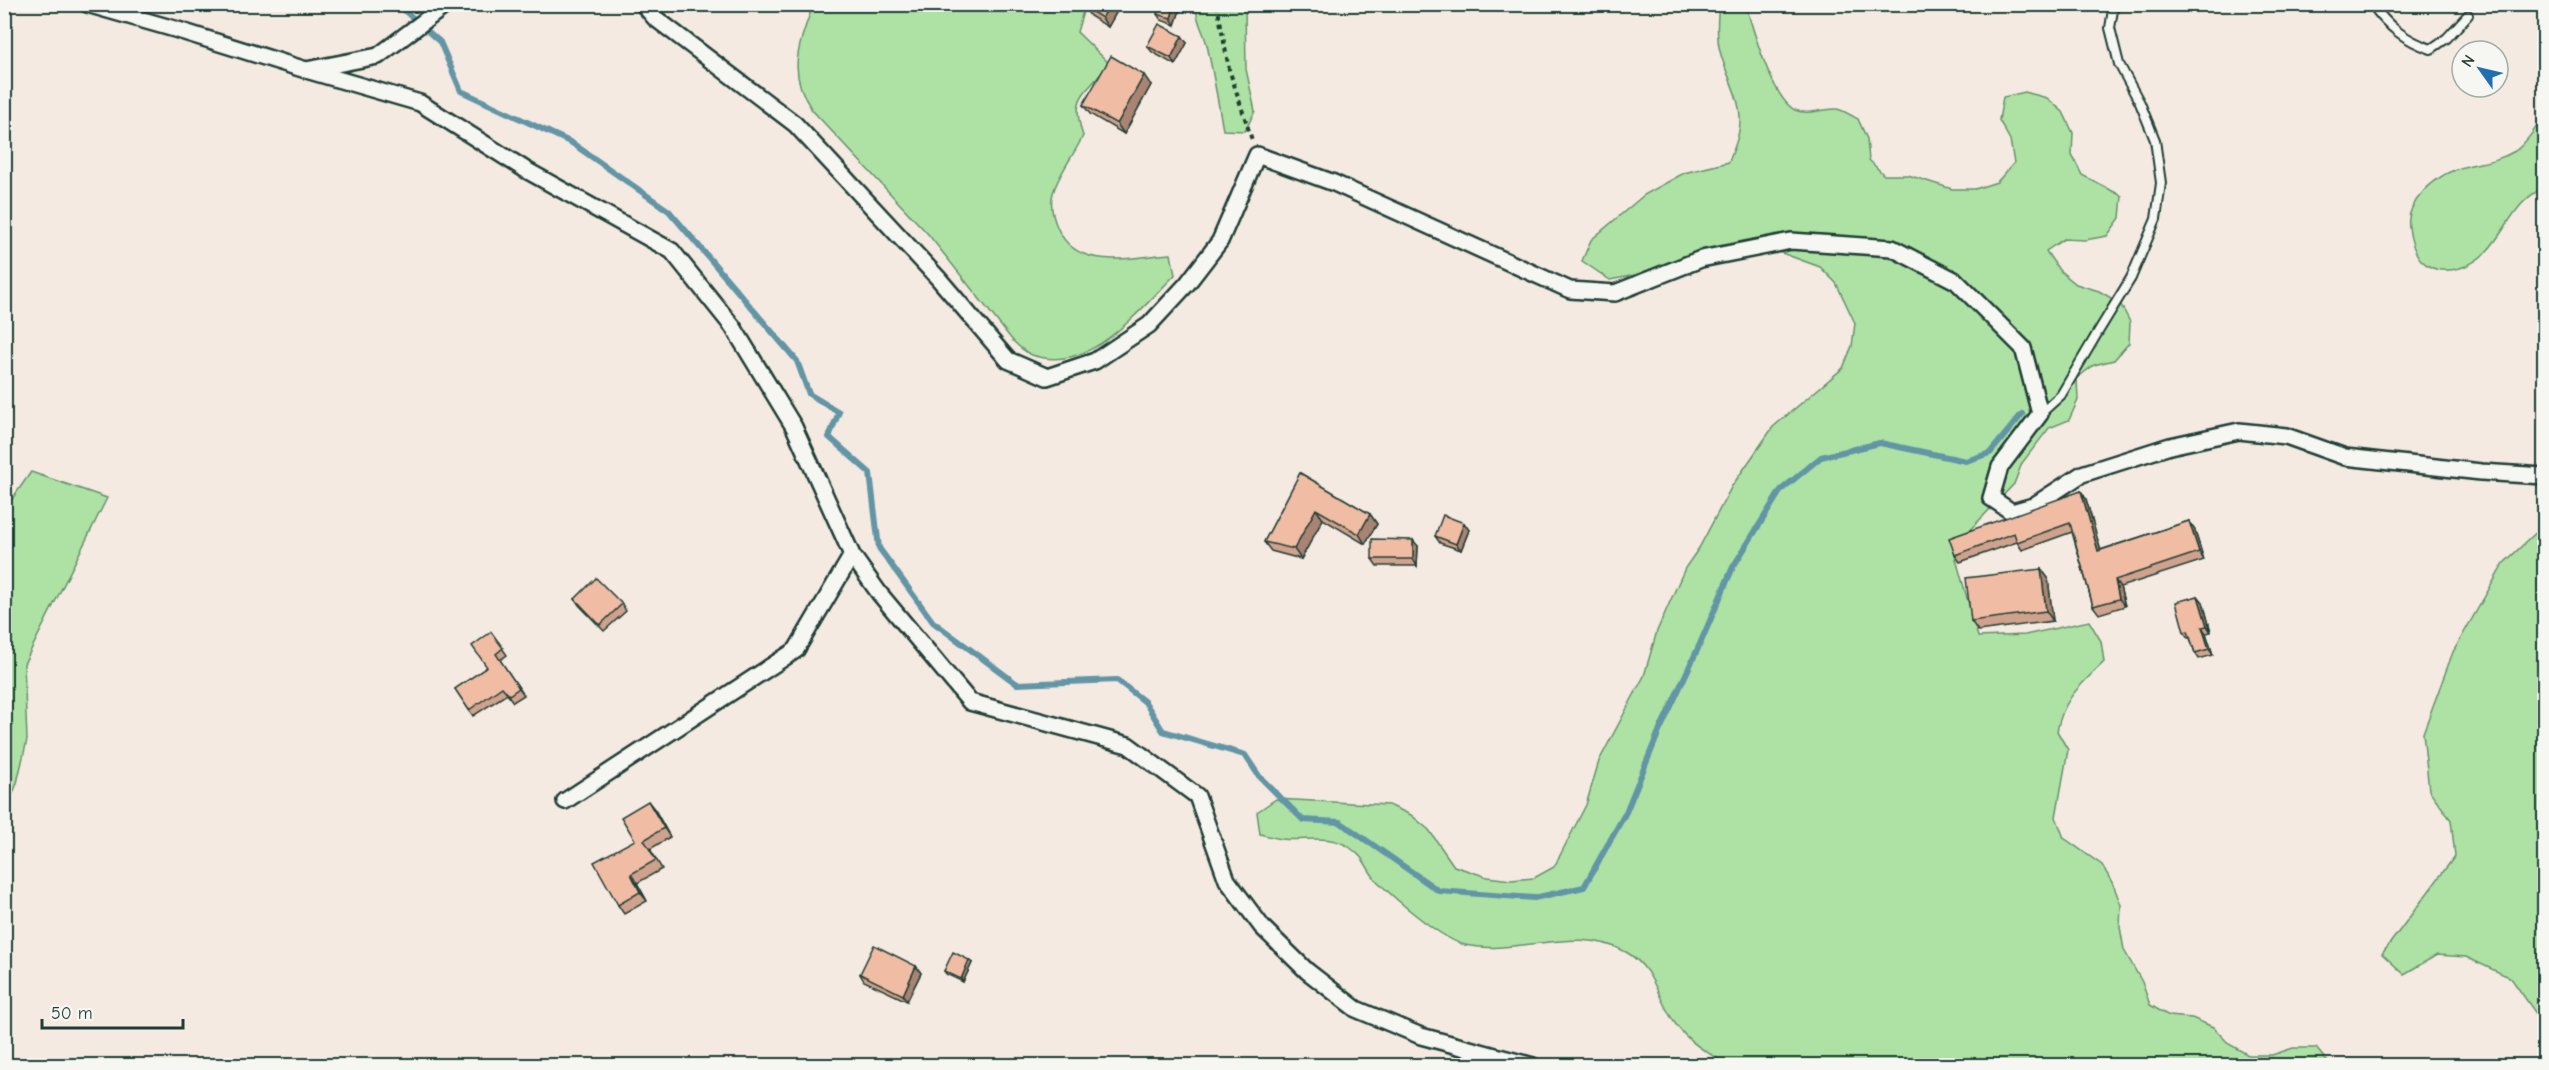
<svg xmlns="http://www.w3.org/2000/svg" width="2549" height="1070" viewBox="0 0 2549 1070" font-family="'Comic Neue',sans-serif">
	<rect width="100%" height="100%" fill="#f5eae2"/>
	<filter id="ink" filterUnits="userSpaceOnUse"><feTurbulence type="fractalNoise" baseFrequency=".0167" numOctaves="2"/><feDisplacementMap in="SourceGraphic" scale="12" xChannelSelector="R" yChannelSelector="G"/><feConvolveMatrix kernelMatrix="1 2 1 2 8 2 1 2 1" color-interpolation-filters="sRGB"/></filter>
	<g filter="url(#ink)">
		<path fill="#ade2a4" stroke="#66906c" stroke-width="1.5" d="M813,5H1085L1077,32L1109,63C1087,96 1069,92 1083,136C1074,155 1059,173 1053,193C1049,206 1053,218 1058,229C1078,273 1134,256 1171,254L1175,275C1138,311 1090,375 1032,355C1025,352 1018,346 1013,341L928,234L812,110C786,71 799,46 813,5Z
			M1196,5H1245L1246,69L1255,111L1245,131L1223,130C1218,101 1213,73 1207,45C1203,29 1196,22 1196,5Z
			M1719,5H1746C1752,27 1773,100 1795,110C1809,116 1823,108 1837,109C1843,110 1852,116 1858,119L1867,139L1869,160L1884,175H1908L1952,189H1975L1997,182L2014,163L2010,140L1999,120L2003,97L2025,92L2047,98L2063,112L2073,133L2072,155L2082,175L2122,196L2120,218L2107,236L2085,240L2064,239L2046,251L2059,270L2076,284L2099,291L2120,303L2130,322L2129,343L2114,360L2094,365L2077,378L2078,400L2069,420L2049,428L2022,463L2014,484L1969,531L1954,552L1978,637L2025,635L2089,621L2101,641L2104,662C2080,686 2064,697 2057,731L2068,750L2056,817L2064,838L2102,865L2113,884L2121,905L2120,927L2124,950L2142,982L2150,1005L2169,1016L2192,1018L2213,1027L2229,1044L2248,1055H2272L2293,1048H2316L2331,1066L1731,1065C1711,1056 1690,1043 1677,1026C1658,1002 1655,968 1626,952C1576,924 1518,956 1465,945C1441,939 1395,899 1377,881C1365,868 1367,859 1349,847C1328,833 1304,842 1282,839C1275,838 1267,836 1260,834L1257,812L1276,799L1389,805L1411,815L1429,830L1454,866L1487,877L1511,880L1534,878L1554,867L1586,805L1599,761L1644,676L1657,631L1685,568L1699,548L1732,486L1773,427L1843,368L1852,346L1855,323L1836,283L1820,267L1779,252L1725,246L1651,272L1610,280L1582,261L1591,240L1644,195L1684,173L1729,162C1734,148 1741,133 1740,117C1739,96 1727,76 1721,55C1716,39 1717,21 1719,5Z
			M2544,116V188C2506,203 2502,256 2460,268C2446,272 2432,271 2422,261C2414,253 2410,238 2409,227C2405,203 2434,178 2454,170C2475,162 2495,163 2515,151C2527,143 2536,127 2544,116Z
			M31,472L107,498L24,664L27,740L17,783L5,814V509Z
			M2544,525V1025L2511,978L2466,957L2437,955L2404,974L2382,954L2455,856L2451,820L2429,790L2423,733L2453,652L2504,563Z"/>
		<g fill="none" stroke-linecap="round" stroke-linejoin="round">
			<path stroke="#6295a5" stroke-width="6" d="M397,4L440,42L461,91L572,143L669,211L797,361L809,394L839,412L829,437L870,473L879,548L933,622L1017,684L1117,680L1145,702L1163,731L1245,755L1259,776L1303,820L1340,822L1439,891L1534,898L1584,887L1626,812L1658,734L1700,644L1733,567L1781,490L1821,457L1880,443L1966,461L1990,453L2022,414"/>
			<defs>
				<path id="service" d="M2372,4C2388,27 2405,40 2431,49L2447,38L2468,15
					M2040,414L2061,395L2098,332L2131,278L2156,219L2161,183L2155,140L2140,103L2119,64L2110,28L2114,4"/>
				<path id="minor" d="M87,4L178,30L306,70L378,56L447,4
					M643,4L655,18L795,124L938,278L1008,360L1047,377L1095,361L1149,325L1187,284L1220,241L1257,155L1334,183L1570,290L1615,293L1701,259L1791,241L1892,248L1956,281L2023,348L2040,414L2000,467L1991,498L2012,512L2033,506L2082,474L2170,446L2239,431L2286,436L2345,457L2481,472L2544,476
					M306,70L420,103L526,170L672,251L733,327L794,427L852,555L879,593L970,702L1128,745L1197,796L1227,880L1262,927L1307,971L1356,1009L1421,1036L1533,1066
					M565,801L796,650L852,555"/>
			</defs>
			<use href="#service" stroke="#1f3d34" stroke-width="12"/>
			<use href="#minor" stroke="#1f3d34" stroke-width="20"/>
			<path stroke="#1f3d34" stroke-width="4" stroke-dasharray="4.5 4.5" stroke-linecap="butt" d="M1217,4L1229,69L1252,140"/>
			<use href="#service" stroke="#f6f6f2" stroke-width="8"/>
			<use href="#minor" stroke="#f6f6f2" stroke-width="15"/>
		</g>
		<path fill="#cfa28d" stroke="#1f3d34" stroke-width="1.5" d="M1085,4H1121L1108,27L1090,16L1084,7Z
			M1182,4L1175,25L1161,20L1157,14Z
			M1187,43L1175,65L1152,52L1147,46Z
			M1151,85L1124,134L1090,114L1083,105Z
			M1300,473L1370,514L1377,524L1365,544L1323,519L1301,559L1271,551L1264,542Z
			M2081,491L2086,499L2100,550L2189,521L2194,528L2204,560L2120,587L2125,606L2099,614L2093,606L2072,532L2022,550L2017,542L1960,562L1955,555Z
			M1464,523L1469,530L1461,550L1440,543L1435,536Z
			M1418,546L1417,566H1377L1372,559Z
			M2041,569L2048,578L2053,621L1978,631L1971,621Z
			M2198,596L2203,602L2211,632L2206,633L2213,655L2199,659L2195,653L2190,638H2188L2184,632Z
			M575,599L622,604L626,611L604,631L579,605Z
			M491,632L507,655L500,660L524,695L513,702L507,694L473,716L455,689L487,667Z
			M655,810L670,837L650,849L662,869L637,883L647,901L624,914L618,905L635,840Z
			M972,963L963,982L946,974L944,971Z
			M916,966L921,973L907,1001L864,981L860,974Z"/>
		<path fill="#a98473" stroke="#1f3d34" stroke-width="1.5" d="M1110,4H1121L1108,27L1102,18Z
			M1175,4H1182L1175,25L1171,18Z
			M1182,36L1187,43L1175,65L1171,58Z
			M1144,75L1151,85L1124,134L1117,124Z
			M2081,491L2086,499L2103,558L2098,551Z
			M1316,509L1323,519L1301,559L1294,549Z
			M1370,514L1377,524L1365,544L1359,534Z
			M2189,521L2194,528L2204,560L2199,552Z
			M1464,523L1469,530L1461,550L1456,544Z
			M1413,540L1418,546L1417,566L1413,559Z
			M2041,569L2048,578L2053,621L2046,611Z
			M2115,580L2120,587L2125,606L2119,599Z
			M2198,596L2203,602L2211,632L2207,626Z
			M2202,627L2206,633L2213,655L2209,649Z
			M648,801L655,810L670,837L664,828Z
			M631,874L637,883L647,901L640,892Z
			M969,960L972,963L963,982L961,979Z
			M916,966L921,973L907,1001L903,995Z"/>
		<path fill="#f1bca4" stroke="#1f3d34" stroke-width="1.5" d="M1085,4H1110L1102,18L1084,7Z
			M1159,4H1175L1171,18L1157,14Z
			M1159,24L1182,36L1171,58L1147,46Z
			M1111,56L1144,75L1117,124L1083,105Z
			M1300,473L1370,514L1359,534L1316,509L1294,549L1264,542Z
			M2081,491L2098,551L2189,521L2199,552L2115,580L2119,599L2093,606L2070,523L2017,542L2014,533L1955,555L1949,538Z
			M1443,515L1464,523L1456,544L1435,536Z
			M1372,539L1413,540V559H1372Z
			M2041,569L2046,611L1971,621L1966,578Z
			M596,578L622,604L600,625L575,599Z
			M2198,596L2207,626L2202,627L2209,649L2195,653L2188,631L2184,632L2176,602Z
			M491,632L503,648L496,654L519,688L509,695L502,687L469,710L455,689L487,667L472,646Z
			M648,801L664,828L644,840L656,860L631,874L640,892L618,905L594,862L635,840L621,817Z
			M874,945L916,966L903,995L860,974Z
			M953,952L969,960L961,979L944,971Z"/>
	</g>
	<rect width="2549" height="1070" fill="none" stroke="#f6f6f2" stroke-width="24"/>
	<rect x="12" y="12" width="2525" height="1046" fill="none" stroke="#1f3d34" stroke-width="2" filter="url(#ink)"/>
	<g transform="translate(2480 69) rotate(304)"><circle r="28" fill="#f6f6f2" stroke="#a0aca6" stroke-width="1.5"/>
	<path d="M0-4.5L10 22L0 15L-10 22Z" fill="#1f6fb2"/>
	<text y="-9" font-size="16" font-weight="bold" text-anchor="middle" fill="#1f3d34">N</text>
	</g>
	<path d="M42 1019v9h141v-9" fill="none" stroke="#1f3d34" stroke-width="3"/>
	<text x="51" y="1019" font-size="18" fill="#1f3d34" stroke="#f6f6f2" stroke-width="4.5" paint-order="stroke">50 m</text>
</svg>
